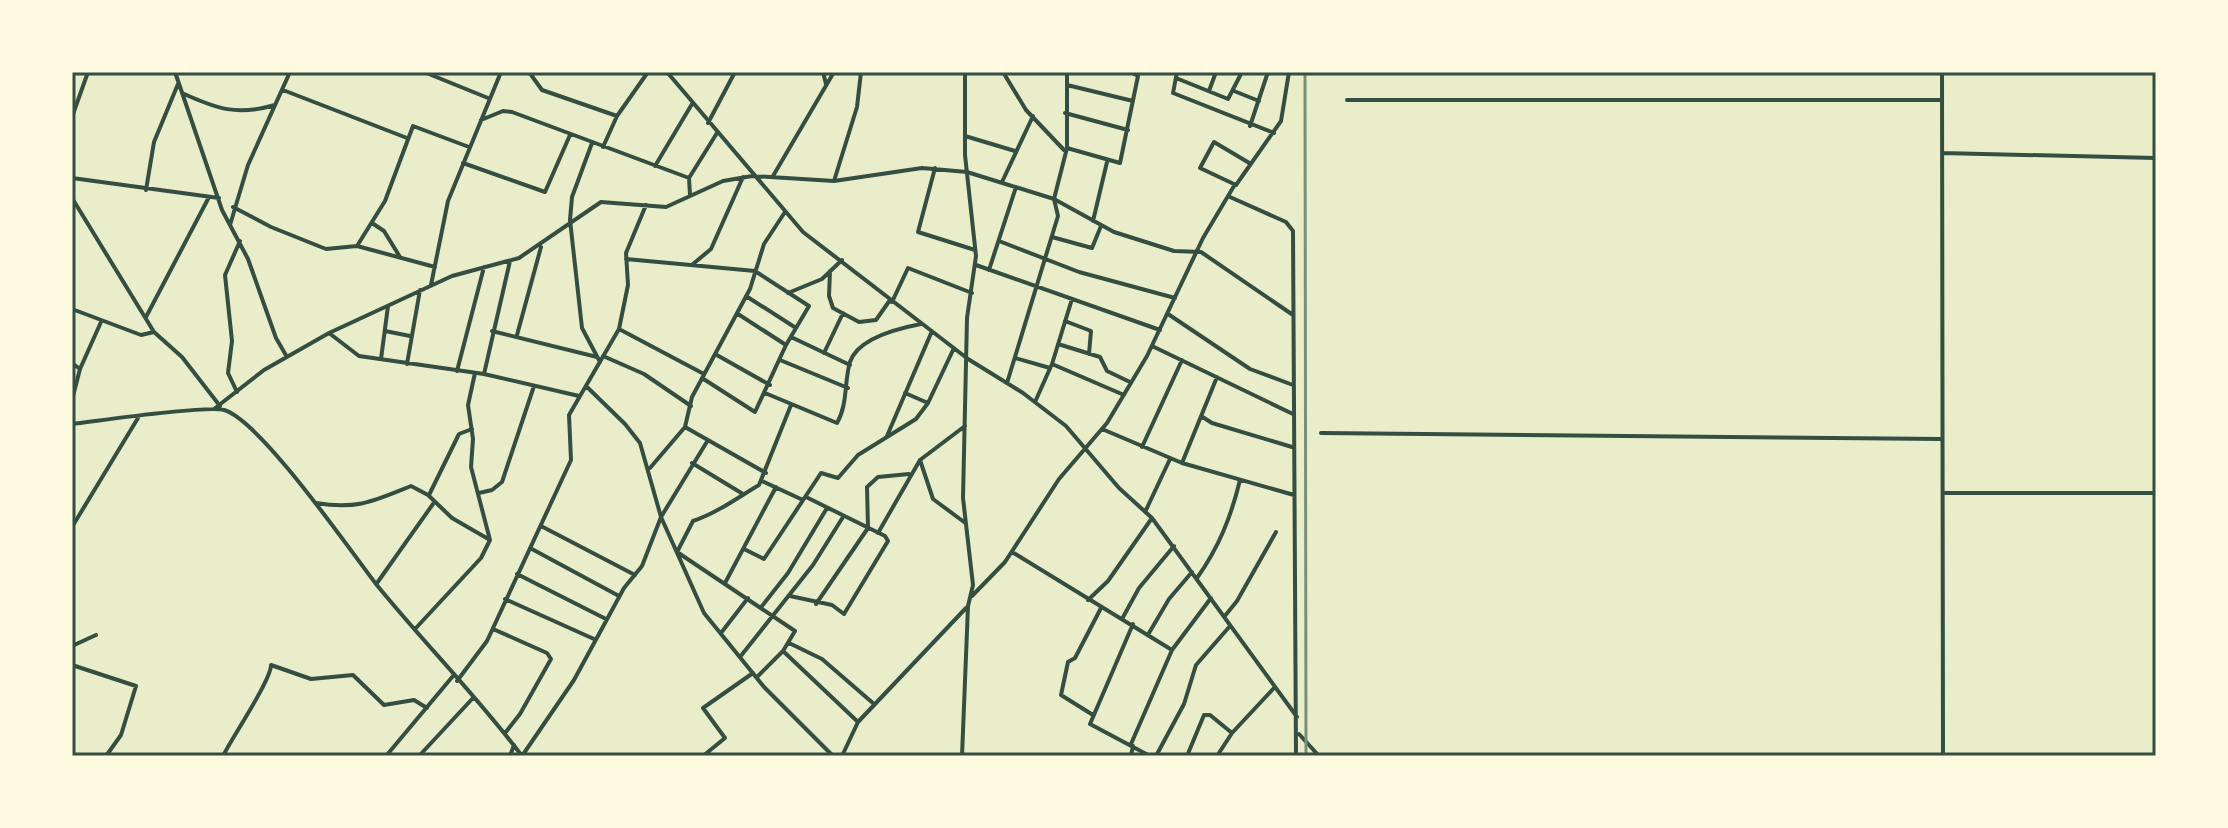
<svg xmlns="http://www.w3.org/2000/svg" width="2228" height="828" viewBox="0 0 2228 828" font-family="Karla,sans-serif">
	<rect width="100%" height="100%" fill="#e9edc9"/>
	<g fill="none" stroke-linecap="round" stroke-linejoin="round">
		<path stroke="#344e41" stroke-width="4" d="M175,72L222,210L248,259L276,338L287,357
			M424,72L488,98
			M529,72L542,90L617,116
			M667,72L803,232L968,359L1023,393L1066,426L1119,488L1152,518L1297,717
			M823,72L826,84
			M1003,72L1026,110L1064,150
			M1177,72L1173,93L1274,133
			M1942,72L1943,756
			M1176,78L1228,99L1242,72
			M1067,85L1133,101
			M283,90L407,138
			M1209,91L1216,72
			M1234,91L1259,101
			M182,93C217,109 237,116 275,105
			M1347,100H1942
			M1065,113L1128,130
			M72,117L88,72
			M481,120L503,111L512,112L689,178
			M708,123L735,72
			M1250,126L1268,72
			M965,136L1015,151
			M592,143L572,197L570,220L582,328L600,362
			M603,147L617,116L648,72
			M1067,148L1120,163L1138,76L1131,72
			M1942,153L2156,158
			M463,163L545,192L570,135
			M1251,164L1214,142L1200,168L1236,185L1281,121L1289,72
			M655,166L692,104
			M935,168L918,232L975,250
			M773,176L834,72
			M72,178L219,198
			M834,181L857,107L861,72
			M1002,182L1033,116
			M146,190L154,142L178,84
			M690,195L689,178L717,133
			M1230,197L1286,222L1293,231L1296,756
			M72,198L154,332L182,357L220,406
			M233,207L271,227L326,249L357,246L435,267
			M1093,221L1107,162
			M372,223L384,231L400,257
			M230,225L248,165L290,72
			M1052,237L1092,248L1101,226
			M999,241L1079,272L1175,298
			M357,246L385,201L413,126L469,147
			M626,259L755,271L809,306L786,345L755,412L702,378
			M693,264L711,249L743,177
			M976,265L1160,330
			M989,270L1016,187
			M830,271L829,296L833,308L859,322L876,320L890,300
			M431,285L448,201L501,72
			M788,293L822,279L842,260
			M746,296L796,328
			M892,302L908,268L972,293
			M72,309L141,335L154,332
			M738,314L786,345
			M1168,314L1250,369L1293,385
			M146,317L208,199
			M1065,321L1091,331L1089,354
			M619,329L704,374
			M385,331L410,336
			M492,331L597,357
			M329,333L359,356L484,374L579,396
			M517,335L541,247
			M791,337L850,365
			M1058,344L1100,357L1107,371L1130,382
			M1152,346L1293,414
			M824,353L843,313
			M715,354L770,385
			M603,356L644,374L691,406
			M1015,358L1050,368
			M381,359L388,306
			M780,360L848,388
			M72,363L80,369
			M407,364L420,290
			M1052,364L1124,395
			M457,371L484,267
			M484,374L510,261
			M1007,383L1058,216L1054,199L1067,148V72
			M586,386L625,424L640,443L661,517L704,613L764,687L833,756
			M237,392L228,373L232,341L225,275L240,241
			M765,393L837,423C848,404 844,382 850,362C858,338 900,328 921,324
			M905,393L928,403
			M72,400L80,369L101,322
			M1035,402L1052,364L1072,299
			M214,409L264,370L329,333L452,276L519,258L601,202L666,207L723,181L752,176L834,181L922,168L967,172L1054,199L1114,232L1174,251L1201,252L1293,315
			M1201,416L1212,423L1292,447
			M72,424C98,421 205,405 224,410C260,420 349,549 376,584C423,642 477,696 522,756
			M685,427L766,473
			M1102,429L1182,463L1294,495
			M1321,433L1942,439
			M887,436L932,331
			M1142,447L1182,360
			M920,460L933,499L964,522
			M692,463L743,494
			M1182,463L1217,377
			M650,468L685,427L692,397L750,289L764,244L785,212
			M762,481L803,500
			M479,493L492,490L502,482L534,386
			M1943,493H2156
			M429,495L459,434L472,429
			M316,503C357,510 374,501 411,486L428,495L452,518L490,540
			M1146,510L1170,459
			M541,526L635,575
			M72,527L138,418
			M878,533L920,460L965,426
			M530,548L619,596
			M744,549L764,559L821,473L838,478L858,455L916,419L928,403L954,348
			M1012,552L1172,650
			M517,574L606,619
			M1197,578C1219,547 1231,517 1240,480
			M377,583L433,504
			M725,583L776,487
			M790,596L832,605L844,614L888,541L885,536L806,497
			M972,596L1005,562L1059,479L1107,423L1147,356L1203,238L1234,186
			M505,599L594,639
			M1088,600L1108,581L1152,518
			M816,604L868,528L867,487L878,477L909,474
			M762,606L788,573L827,508
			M1224,617L1237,601L1276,532
			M1122,619L1139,588L1174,546
			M1133,624L1090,724L1150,756
			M415,629L481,558L490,540L471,467L473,439L468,405L475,373
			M493,629L547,653L551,659L520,714L505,733
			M721,633L748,598
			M1149,633L1169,599L1192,572
			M789,643L822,659L874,704
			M72,646L96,635
			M783,651L858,722
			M740,657L813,565L843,517
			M72,665L136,686L121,735L106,756
			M757,677L783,651L795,631L677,552L693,521C717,513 737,498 759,485L791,405
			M457,681L487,641L571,460L569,415L619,329L628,285L626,253L646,205
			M1093,715L1061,695L1068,662L1075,658L1101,608
			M1299,734L1319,756
			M1131,744L1172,650L1211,598
			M223,756C233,736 271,680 271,665L311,679L353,675L384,705L414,700L427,708
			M386,756L453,676
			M419,756L473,698
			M510,756L514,745
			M522,756L574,680L624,588L642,566L661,517L708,440
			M703,756L725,738L703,708L753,673
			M842,756L858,722L966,608
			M962,756L968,606L973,585L963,498L967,318L976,256L965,155V72
			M1131,756L1133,746
			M1156,756L1184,704L1196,665L1230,626
			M1187,756L1204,715H1210L1232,733
			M1217,756L1232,733L1274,688"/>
		<path stroke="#7c8e77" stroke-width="3" d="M1305,72L1306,756"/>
	</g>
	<rect width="2228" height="828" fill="none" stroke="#fefae0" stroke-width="148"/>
	<rect x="74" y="74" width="2080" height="680" fill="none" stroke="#344e41" stroke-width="3"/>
</svg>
